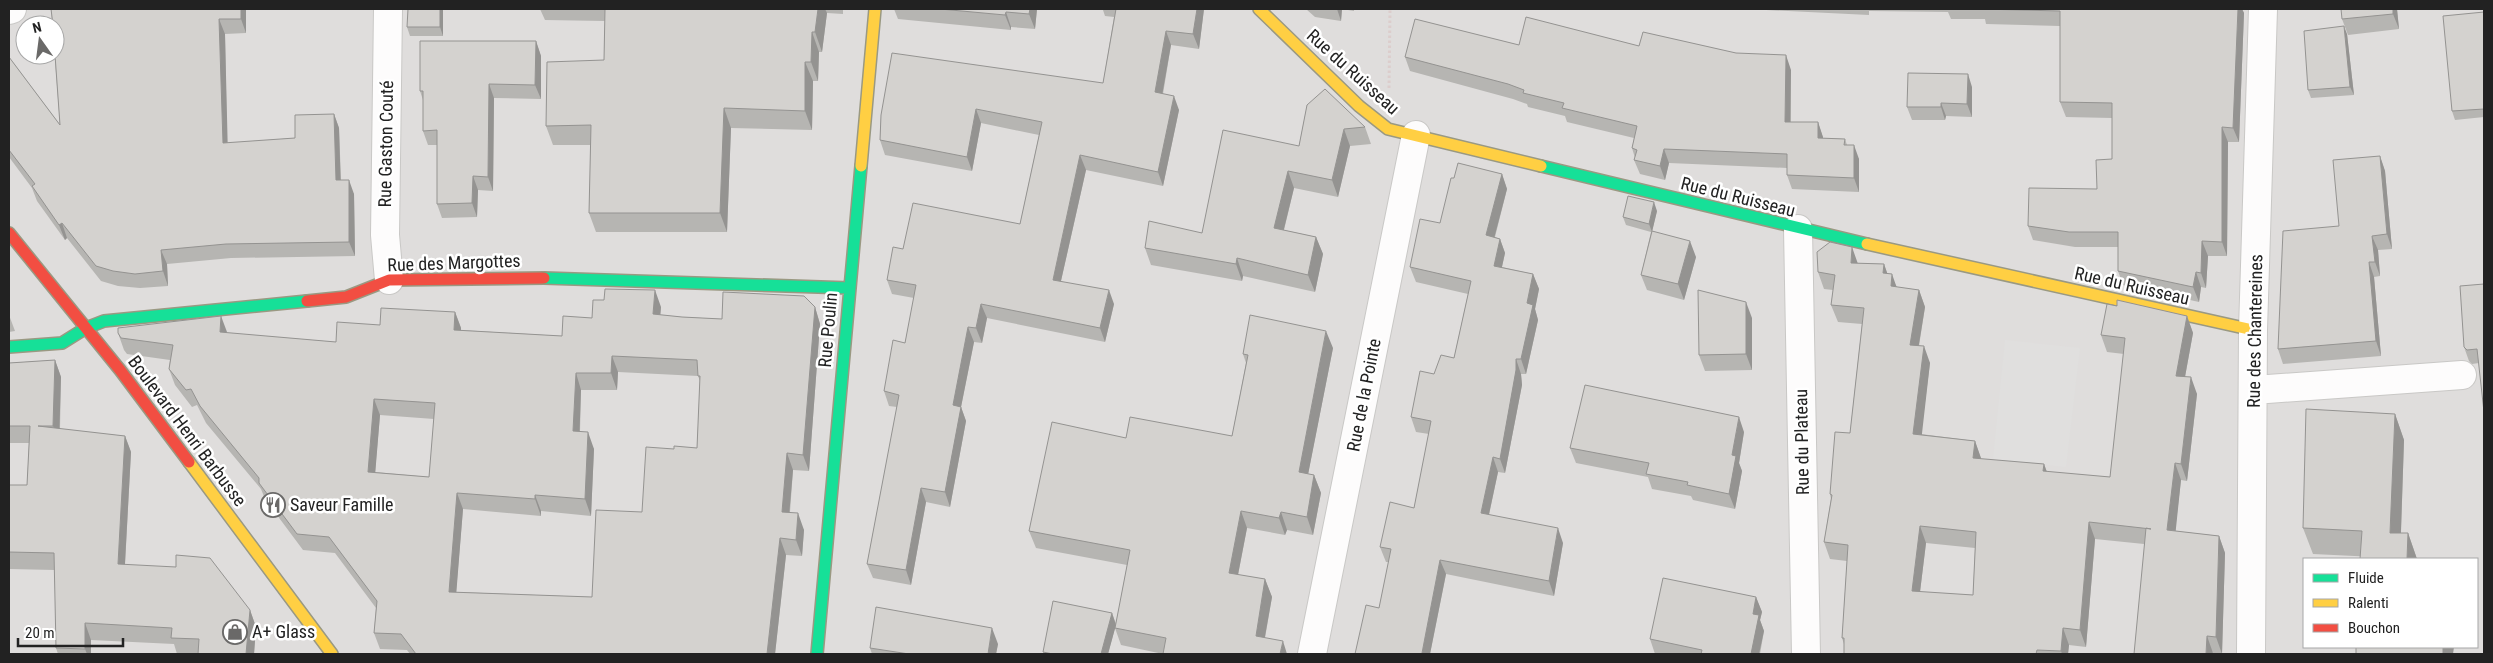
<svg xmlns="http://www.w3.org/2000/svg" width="2493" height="663" viewBox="0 0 2493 663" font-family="'Roboto Condensed',sans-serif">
	<rect width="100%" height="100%" fill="#f0edea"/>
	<path fill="#dfdddc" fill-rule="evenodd" d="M9,9H2484V654H9ZM25,25H55V55H25ZM2304,559H2477V647H2304Z"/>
	<path fill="#e0dfde" d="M2005,340L2080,348L2066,467L1993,459Z"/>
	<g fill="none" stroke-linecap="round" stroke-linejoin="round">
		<defs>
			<path id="street" d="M388,9L385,235L389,280
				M9,10L12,9
				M1798,229L1806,654
				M2254,390L2462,375
				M1312,654L1416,135
				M2251,654L2253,330L2263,9"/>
			<path id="fast" d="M1541,166L1867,244
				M544,278L850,288
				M9,347L62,343L86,328L104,321L307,301
				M817,654L861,166"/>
			<path id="slow" d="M1259,9L1359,106L1388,129L1541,166
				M861,166L875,9
				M1867,244L2253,330
				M189,462L332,654"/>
			<path id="jam" d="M9,233L120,370L189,462
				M307,301L346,297L389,280L544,278"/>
		</defs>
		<use href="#street" stroke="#c9c8c6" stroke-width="30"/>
		<use href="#fast" stroke="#9a9982" stroke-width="14"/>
		<use href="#slow" stroke="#9a9982" stroke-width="14"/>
		<use href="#jam" stroke="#9a9982" stroke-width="14"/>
		<path stroke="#dccdcc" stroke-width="3" stroke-dasharray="2.5 2.5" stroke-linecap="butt" d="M1389,88L1390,9"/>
		<use href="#street" stroke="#fdfcfc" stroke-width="28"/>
		<use href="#fast" stroke="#16e098" stroke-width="11"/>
		<use href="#slow" stroke="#ffcf43" stroke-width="11"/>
		<use href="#jam" stroke="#f24e42" stroke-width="11"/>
	</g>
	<path fill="#b6b5b2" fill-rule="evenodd" d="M51,9H246V33L225,34L227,143L295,138L334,114L339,128L341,180L354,194L355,256L231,258L167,264L168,286L140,288L118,286L101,281L67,238L65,240L37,201L32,188L9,157V57L60,125Z
		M443,9V36H410L407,27Z
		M540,9H843V14L827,13L822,52H819L818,81H813L812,130L731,128L727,232H596L589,213L591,145H553L546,126L604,60L605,21L545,20Z
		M894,9H1037L1035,29L1011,27V30L898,19Z
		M1100,9H1204L1199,49L1171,45L1163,94L1179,110L1163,186L1086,170L1061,281L1114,304L1105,342L987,318L982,343L974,342L961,407L966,421L950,507L926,502L911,585L873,578L867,564L897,407L889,406L884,391L905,343L914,298L892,294L887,280L903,249L1020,224L1039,135L981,123L972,171L885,155L880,140L881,115L1103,83L1114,17L1105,16L1103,10Z
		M1306,9H1354V11L1342,9L1341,21L1315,17Z
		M1406,9H1426V10Z
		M1766,9H2242L2244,13L2239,142H2228L2227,256H2208L2206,288L2201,287L2199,302L2123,285L2118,271V247H2075L2033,240L2028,226L2097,189L2112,159V118L2066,117L2060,102V26L1986,24L1985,19H1951L1948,12L1869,11V15L1766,10Z
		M2397,9L2399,29L2348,35L2342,19Z
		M2484,12V117L2455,120L2452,111Z
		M2347,34L2354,95L2311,98L2308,90Z
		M536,41L541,56V99L494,98L493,191L478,190L477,217L442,218L437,204V145H428L423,131V100L420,91Z
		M1519,45L1639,46L1791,70V122H1818L1823,138L1845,139L1847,145L1859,159V192L1792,189L1787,175V168L1669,163L1665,180L1640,174L1634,160L1635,158L1632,148L1634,138L1567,122L1565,116L1528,107L1527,104L1513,99L1410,71L1405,57Z
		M1972,87V117L1946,116L1945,120H1912L1907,107Z
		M1307,105L1365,127L1371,144L1350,146L1338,197L1294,188L1284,230L1316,237L1323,254L1315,292L1243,276L1242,281L1151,265L1145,248L1202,233L1299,146Z
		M2380,156L2385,171L2392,249L2378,250L2380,276L2374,277L2381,356L2283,364L2278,349L2339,226Z
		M1502,174L1507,189L1495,237L1500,239L1505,253L1502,267L1533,274L1539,289L1535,309L1538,320L1526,374H1521L1522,385L1505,473L1498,472L1489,515L1563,543L1554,596L1446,574L1430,654L1379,608L1389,562H1386L1380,547L1414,508L1429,434L1416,432L1411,417L1434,374L1454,358L1468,294L1416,282L1410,267L1440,223L1454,178Z
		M1657,211L1652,231L1696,257L1684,300L1647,290L1641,275L1651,232L1626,225L1623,217Z
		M1857,263L1884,264L1887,273L1897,287L1919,290L1925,307L1919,346L1930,363L1921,434L1975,441L1981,459L2044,464L2047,472L2110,477L2124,354L2107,352L2101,335L2117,306L2187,316L2193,333L2185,377L2197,394L2187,481L2181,480L2175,531L2219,536L2225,553L2222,654L2213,653L2144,544L2095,539L2086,647L2069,645L2068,654H1844V644L1842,638L1847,561L1830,559L1824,542L1831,499L1830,494L1850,433L1862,324L1838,322L1831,305L1833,290L1824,289L1818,272ZM1926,543L1975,548L1973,595L1920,592Z
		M2484,284L2479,363L2472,364L2469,361L2464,347Z
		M661,307L660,315L682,317L722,319L815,307L820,324L809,471L793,470L790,512L804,530L802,556L786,555L775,654H410L407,650L380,649L374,633L376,608L335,553L303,550L265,499L261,489L206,423L197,405L192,407L175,385L169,369L170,360L127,354L124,350L118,333L227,332V333L336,342L380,325L455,312L461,328V330L562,336L592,318ZM618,372L698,376L700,381L697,448L674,449L642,512L592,597L456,592L463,509L541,516V511L591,516L594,449L580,432L581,390H617ZM380,415L434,419L429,477L375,472Z
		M9,315L15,331L9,332Z
		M1752,318V370L1705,371L1699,355Z
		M1333,348L1308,474L1314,475L1321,493L1313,535L1287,530L1285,535L1247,528L1238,575L1265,579L1272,597L1265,638L1163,654L1121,645L1115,628L1108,654H1044L1043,652L1112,613L1116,624L1127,565L1036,548L1029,531L1126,438L1232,436L1246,363L1243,354Z
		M55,360L61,377L60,429L125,436L131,452L125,565L250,610L256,627L254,654H177L174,644L91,640V654H58L56,648L55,570L9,569V485H27L29,443H9V363Z
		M2395,414L2404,440L2401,533H2408L2417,559L2313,554L2303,528Z
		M1744,432L1739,463L1742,471L1735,509L1693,500L1691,496L1652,489L1648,477L1576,463L1570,448Z
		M1756,597L1762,612L1760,620L1764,631L1760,654H1773H1655L1650,639Z
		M998,644L996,654H872L870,648Z"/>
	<path fill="#949391" d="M241,9H246V33L241,19Z
		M440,9H443V36L440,27Z
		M818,9H825L827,13L822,52L815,32Z
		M1030,9H1037L1035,29L1029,14Z
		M1197,9H1204L1199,49L1193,34Z
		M1337,9H1342L1341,21Z
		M2238,9H2242L2244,13L2239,142L2233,128Z
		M2393,9H2397L2399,29L2393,14Z
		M1006,12L1011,27V30L1005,15Z
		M219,19L225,34L228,158L223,143Z
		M2344,26L2347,34L2354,95L2350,87Z
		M1166,31L1171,45L1160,107L1155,92Z
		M812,32L819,52L818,81L811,62Z
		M536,41L541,56V99L535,85Z
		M1786,55L1791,70L1790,136L1785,122Z
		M805,62L813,81L812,130L805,111Z
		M1968,74L1972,87V117L1967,104Z
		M489,84L494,98L493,191L488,177Z
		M1174,96L1179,110L1163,186L1158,172Z
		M1941,103L1946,116L1945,120L1941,107Z
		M724,108L731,128L727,232L720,213Z
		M976,109L981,123L972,171L967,157Z
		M334,114L339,128L341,194L336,180Z
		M1818,122L1823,137V152L1818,138Z
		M2222,127L2228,142L2227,256L2222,242Z
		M1344,129L1350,146L1338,197L1332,180Z
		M1854,145L1859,159V192L1854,178Z
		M1664,149L1669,163L1665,180L1660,166Z
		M1080,155L1086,170L1058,294L1053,280Z
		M2380,156L2385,171L2392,249L2387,234Z
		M1288,171L1294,188L1280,245L1274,228Z
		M1502,174L1507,189L1491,250L1486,235Z
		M473,176L478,190L477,217L472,203Z
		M349,180L354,194L355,256L349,242Z
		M1654,202L1657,211L1652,232L1649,224Z
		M62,223L67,238L65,240L59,225Z
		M2372,236L2378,250L2380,276L2375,262Z
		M1316,237L1323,254L1315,292L1308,275Z
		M1500,239L1505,253L1499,280L1494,266Z
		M1690,241L1696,257L1684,300L1678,284Z
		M2202,241L2208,256L2206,288L2201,273Z
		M1852,247L1858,264L1851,263Z
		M161,250L167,264L168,286L163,271Z
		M1237,258L1243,276L1242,281L1236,264Z
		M2369,262L2374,277L2381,356L2376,341Z
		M1884,264L1890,281L1883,273Z
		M2196,272L2201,287L2199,302L2193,287Z
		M1533,274L1539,289L1535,309L1538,320L1526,374L1521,359L1527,303Z
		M1892,274L1898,291L1891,286Z
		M655,290L661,307L659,331L653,314Z
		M1109,290L1114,304L1105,342L1100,328Z
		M1919,290L1925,307L1916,362L1910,345Z
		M1746,302L1752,318V370L1746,354Z
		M981,304L987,318L982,343L976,328Z
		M815,307L820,324L809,471L803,455Z
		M455,312L461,328L460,346L454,330Z
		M221,316L227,332L226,349L220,332Z
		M2187,316L2193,333L2182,393L2176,376Z
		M968,327L974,342L961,407L966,421L950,507L945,492L953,405Z
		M1326,331L1333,348L1305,490L1299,472Z
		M1924,346L1930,363L1920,451L1913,434Z
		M612,356L618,372L617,390L611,373Z
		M1516,359L1521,374L1522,385L1505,473L1500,459Z
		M55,360L61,377L59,443L53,426Z
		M576,373L581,390L579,447L573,431Z
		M2191,377L2197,394L2187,481L2181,464Z
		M374,399L380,415L374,488L368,472Z
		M2395,414L2404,440L2400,559L2390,533Z
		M1739,417L1744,432L1739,463L1742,471L1735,509L1729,494L1732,455Z
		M588,432L594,449L591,516L585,499Z
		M125,436L131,452L124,581L118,564Z
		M1975,441L1981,458L1979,475L1973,458Z
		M787,453L793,470L788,528L782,512Z
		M1493,457L1498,472L1486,528L1481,513Z
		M2175,463L2181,480L2174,547L2167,530Z
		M2044,464L2050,481L2043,471Z
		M1314,475L1321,493L1313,535L1307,517Z
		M921,488L926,502L911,585L906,570Z
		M457,493L463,509L455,609L449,592Z
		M535,495L541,511V516L535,499Z
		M1241,511L1247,528L1235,590L1229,573Z
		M1281,512L1287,530L1285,535L1279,518Z
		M798,513L804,530L802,556L796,540Z
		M2089,522L2095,539L2086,647L2080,630Z
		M1920,526L1926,543L1918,608L1912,591Z
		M1558,528L1563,543L1554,596L1549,581Z
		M2408,533L2417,559H2407Z
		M2219,536L2225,553L2222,654L2216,637Z
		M780,538L786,555L775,654H767Z
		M1440,560L1446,574L1430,654L1422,653Z
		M1265,579L1272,597L1262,653L1256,636Z
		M1756,597L1762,612L1760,620L1764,631L1759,654H1751L1753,614Z
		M250,610L256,627L254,654H246Z
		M1112,613L1116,625L1108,654H1101Z
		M85,623L91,640V654H87L85,649Z
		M992,628L998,644L996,654H988Z
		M2063,628L2069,645L2068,654H2062L2061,651Z
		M2207,636L2213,653V654H2206Z
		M1283,641L1287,654H1280Z
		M2443,647H2454L2453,654H2443Z"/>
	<path fill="#d4d2cf" stroke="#949391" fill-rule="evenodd" d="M51,9H241V19H219L223,143L295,138V115L334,114L336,180H349V242L226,244L161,250L163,271L135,274L113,271L96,266L62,223L59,225L32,186L35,184L9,150V57L60,125L55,55V25H53Z
		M408,9H440V27H407Z
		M605,9H818L815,32H812L811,62H805V111L724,108L720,213H589L591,125L546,126L547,62L604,60Z
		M940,9H1030L1029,14L1006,12L1005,15Z
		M1116,9H1197L1193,34L1166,31L1155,92L1174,96L1158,172L1080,155L1053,280L1109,290L1100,328L981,304L976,328L968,327L953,405L961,407L945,492L921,488L906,570L867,564L899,395L884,391L893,340L905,343L916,285L887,280L893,247L903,249L913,203L1020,224L1042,122L976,109L967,157L880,140L881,115L892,53L1103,83Z
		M1981,9H2238L2233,128L2222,127V242L2202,241L2201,273L2196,272L2193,287L2118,271V232H2069L2028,226L2029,188L2097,189L2096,160L2112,159V103L2060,102V11Z
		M2341,9H2393V14L2342,19Z
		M2484,12V109L2452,111L2443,16Z
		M1526,17L1639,46L1643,32L1736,53L1786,55L1785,122H1818V138L1845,139L1844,145H1854V178L1787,175V154L1664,149L1660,166L1634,160L1637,150L1632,148L1637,126L1562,108L1564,103L1523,93L1524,90L1508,84L1405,57L1415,19L1519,45Z
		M2344,26L2350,87L2308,90L2304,31Z
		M420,41H536L535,85L489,84L488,177L473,176L472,203L437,204V130L423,131V91H420Z
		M1908,73L1968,74L1967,104L1941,103V107H1907Z
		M1325,89L1365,127L1344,129L1332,180L1288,171L1274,228L1316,237L1308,275L1237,258L1236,264L1145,248L1149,221L1202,233L1223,130L1299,146L1307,105Z
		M2380,156L2387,234L2372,236L2375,262H2369L2376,341L2278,349L2283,231L2339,226L2333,160Z
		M1458,163L1502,174L1486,235L1500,239L1494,266L1533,274L1527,303L1533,305L1521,359H1516V370L1500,459L1493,457L1481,513L1558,528L1549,581L1440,560L1422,653L1430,654H1355L1366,605L1379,608L1391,549L1380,547L1390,502L1414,508L1431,421L1411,417L1420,371L1434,374L1441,355L1454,358L1471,281L1410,267L1420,219L1440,223L1451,178H1454Z
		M1628,196L1654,202L1649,224L1623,217Z
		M1652,231L1690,241L1678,284L1641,275Z
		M1830,242L1852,247L1851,263L1884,264L1883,273L1892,274L1891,286L1919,290L1910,345L1924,346L1913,434L1975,441L1973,458L2044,464L2043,471L2110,477L2125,338L2101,335L2107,304L2117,306V300L2187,316L2176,376L2191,377L2181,464L2175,463L2167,530L2219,536L2216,637L2207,636L2206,654H2134L2146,528L2151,529L2089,522L2080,630L2063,628L2061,651L2037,650L2036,654H1844V638H1842L1848,545L1824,542L1832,495L1830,494L1835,432L1850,433L1864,308L1831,305L1835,275L1818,272L1817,252ZM1920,526L1976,532L1973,595L1912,591Z
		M2484,284V412L2477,349L2467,350L2464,347L2460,286Z
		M605,289L655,290L653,314L682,317L722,319L723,292L804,296L815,307L803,455L787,453L782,512L798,513L796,540L780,538L767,654H416L401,634L374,633L377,601L329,537L297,534L259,483V478L200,406L191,389L186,390L169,369L173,345L121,338L118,333V328L221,316L220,332L336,342L337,322L380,325L381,308L455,312L454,330L562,336L563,316L592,318L593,300H604ZM612,356L697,360L698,376H700L697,448L674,446V449L646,447L642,512L596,510L592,597L449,592L457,493L535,499V495L585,499L588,432L573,431L576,373H611ZM374,399L435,403L429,477L368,472Z
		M1698,290L1746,302V354L1699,355Z
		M1250,315L1326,331L1299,472L1314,475L1307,517L1281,512L1279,518L1241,511L1229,573L1265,579L1256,636L1283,641L1280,654H1163L1166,638L1115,628L1130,550L1029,531L1052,422L1126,438L1130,417L1232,436L1248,355L1243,354Z
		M55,360L53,426H38L125,436L118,564L176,567V555L210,558L250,610L246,654H198L199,639L171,638L172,628L85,623V649L56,648L54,553L9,552V485H27L30,426H9V363Z
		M1585,385L1739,417L1732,455L1736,456L1729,494L1687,485L1688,482L1646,474L1649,463L1570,448Z
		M2306,409L2395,414L2390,533H2408L2407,559H2360L2362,531L2303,528Z
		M1663,578L1756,597L1753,614L1759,615L1751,654H1773H1701L1702,650L1650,639Z
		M1053,601L1112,613L1101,654H1053L1043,652Z
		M876,607L992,628L988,654H909L870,648Z
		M2356,647H2443V654H2356Z"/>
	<defs>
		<symbol id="restaurant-ring" viewBox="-11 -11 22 22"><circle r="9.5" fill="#fff" stroke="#6a6968" stroke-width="1.5"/><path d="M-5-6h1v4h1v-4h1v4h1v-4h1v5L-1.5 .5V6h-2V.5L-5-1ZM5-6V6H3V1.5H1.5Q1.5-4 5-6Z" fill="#6a6968"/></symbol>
		<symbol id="shop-ring" viewBox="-11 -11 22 22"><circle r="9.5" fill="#fff" stroke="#6a6968" stroke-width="1.5"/><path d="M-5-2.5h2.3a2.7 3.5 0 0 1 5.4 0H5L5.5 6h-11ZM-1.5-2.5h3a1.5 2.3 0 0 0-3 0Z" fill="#6a6968"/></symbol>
	</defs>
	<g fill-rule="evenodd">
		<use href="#restaurant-ring" x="259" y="491" width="28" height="28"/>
		<use href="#shop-ring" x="221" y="618" width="28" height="28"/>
	</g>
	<g text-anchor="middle" stroke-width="5" stroke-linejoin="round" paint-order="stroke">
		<g font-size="18" fill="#222" stroke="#fff">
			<text transform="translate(1353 72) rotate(42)" y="6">Rue du Ruisseau</text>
			<text transform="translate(386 144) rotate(-89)" y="6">Rue Gaston Couté</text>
			<text transform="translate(1738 197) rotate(14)" y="6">Rue du Ruisseau</text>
			<text transform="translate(454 263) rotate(-2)" y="6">Rue des Margottes</text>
			<text transform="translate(2132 286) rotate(13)" y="6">Rue du Ruisseau</text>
			<text transform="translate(828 330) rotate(-85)" y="6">Rue Poulin</text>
			<text transform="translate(2255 331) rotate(-89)" y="6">Rue des Chantereines</text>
			<text transform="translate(1364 395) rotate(-79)" y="6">Rue de la Pointe</text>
			<text transform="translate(187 431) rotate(53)" y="6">Boulevard Henri Barbusse</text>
			<text transform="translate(1802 442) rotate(-91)" y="6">Rue du Plateau</text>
		</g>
		<g font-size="18" fill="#222" stroke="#fff" text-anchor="start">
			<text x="290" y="511">Saveur Famille</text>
			<text x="252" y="638">A+ Glass</text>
		</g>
	</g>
	<rect width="2493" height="663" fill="none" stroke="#222222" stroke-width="20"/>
	<rect x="2303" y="558" width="175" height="90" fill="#ffffff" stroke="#a7a7a7"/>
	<rect x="2313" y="574" width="25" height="8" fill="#16e098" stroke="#a7a7a7"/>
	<text x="2348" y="583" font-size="15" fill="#222222">Fluide</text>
	<rect x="2313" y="599" width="25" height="8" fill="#ffcf43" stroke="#a7a7a7"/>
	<text x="2348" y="608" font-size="15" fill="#222222">Ralenti</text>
	<rect x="2313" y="624" width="25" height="8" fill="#f24e42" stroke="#a7a7a7"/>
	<text x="2348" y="633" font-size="15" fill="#222222">Bouchon</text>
	<g transform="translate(40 40) rotate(346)"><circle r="24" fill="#ffffff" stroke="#a7a7a7"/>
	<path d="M0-4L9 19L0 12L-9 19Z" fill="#6a6968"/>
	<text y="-8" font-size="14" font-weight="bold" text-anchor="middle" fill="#222222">N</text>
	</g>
	<path d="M18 638v8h105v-8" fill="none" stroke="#222222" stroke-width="2.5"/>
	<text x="25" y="638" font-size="15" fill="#222222" stroke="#ffffff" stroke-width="4" paint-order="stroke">20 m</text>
</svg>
